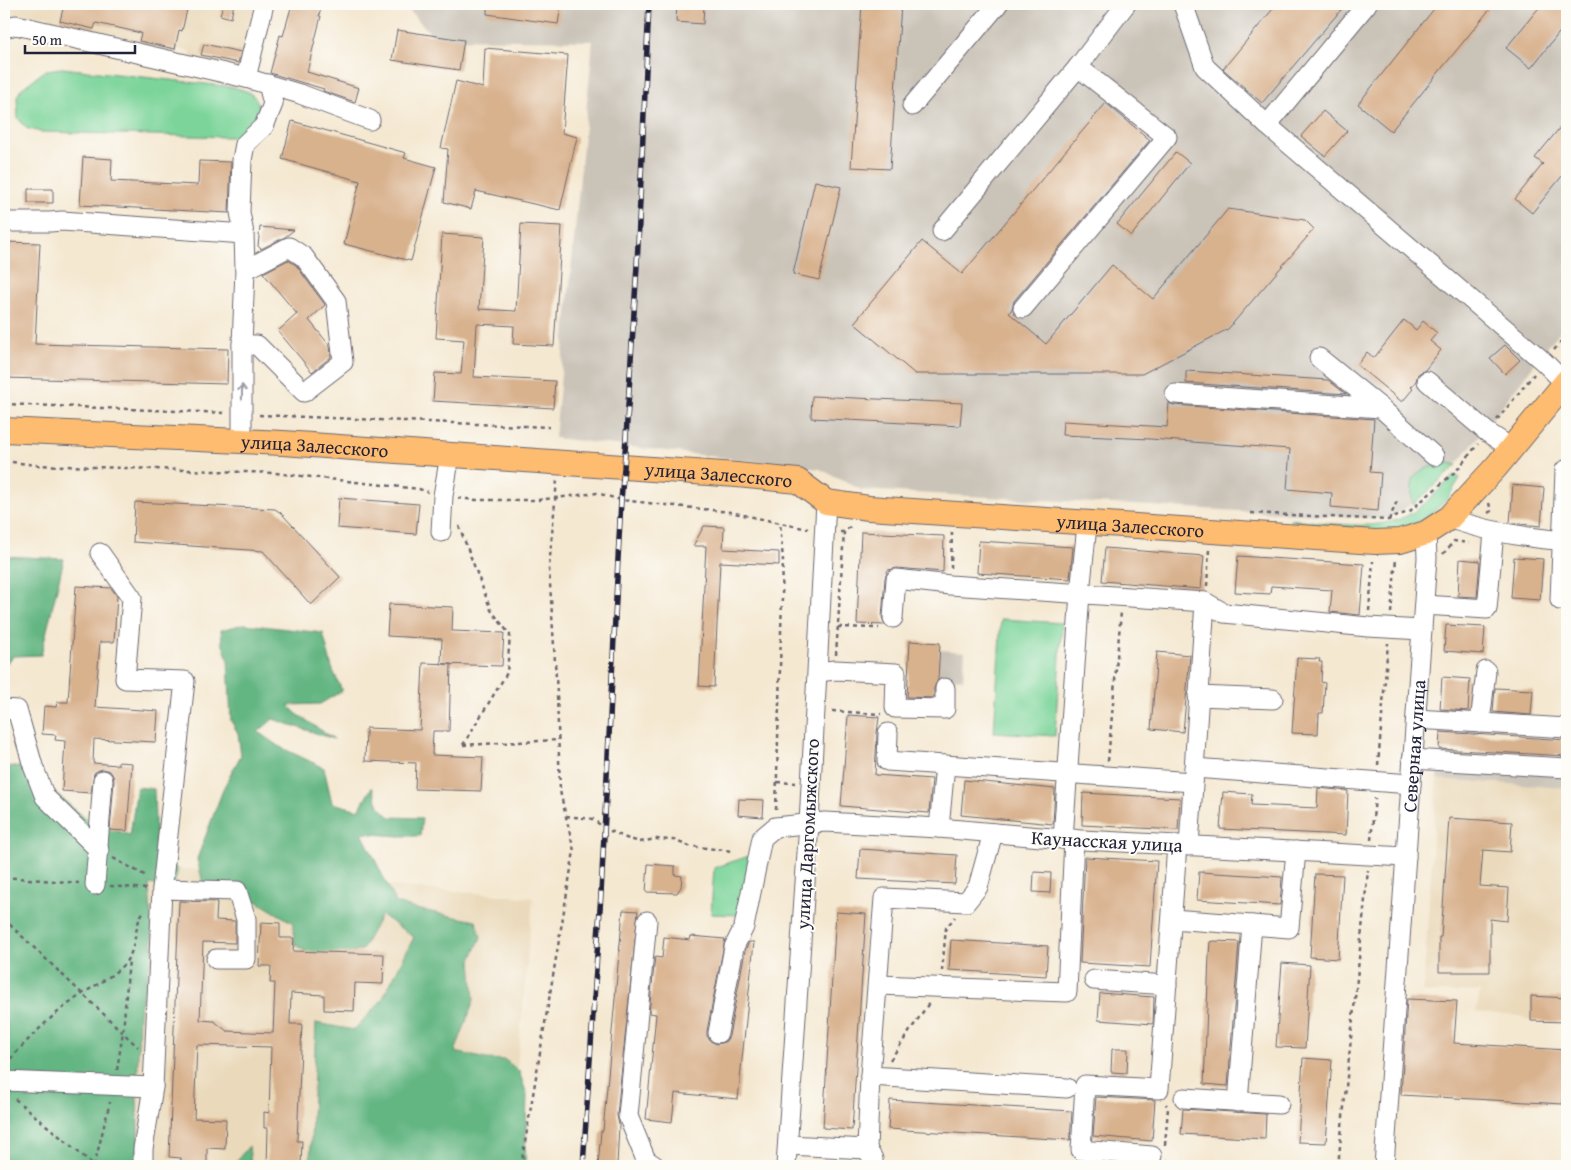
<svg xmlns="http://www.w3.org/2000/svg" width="1571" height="1170" viewBox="0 0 1571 1170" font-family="'Gentium Book Plus',serif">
	<rect width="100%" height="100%" fill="#fdfcf7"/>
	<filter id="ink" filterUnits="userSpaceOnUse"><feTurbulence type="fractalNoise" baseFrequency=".02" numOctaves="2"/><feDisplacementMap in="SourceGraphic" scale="10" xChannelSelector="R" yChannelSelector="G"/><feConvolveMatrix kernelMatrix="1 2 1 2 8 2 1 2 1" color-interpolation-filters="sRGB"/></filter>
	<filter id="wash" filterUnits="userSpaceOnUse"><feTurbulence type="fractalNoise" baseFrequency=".0096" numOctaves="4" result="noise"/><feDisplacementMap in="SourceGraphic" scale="20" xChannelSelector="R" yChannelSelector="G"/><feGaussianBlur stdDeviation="1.12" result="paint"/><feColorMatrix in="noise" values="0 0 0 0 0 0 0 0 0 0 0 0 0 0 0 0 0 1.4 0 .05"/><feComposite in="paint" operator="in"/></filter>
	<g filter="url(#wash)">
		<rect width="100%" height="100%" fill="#f4e8d1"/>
		<path fill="#ead9ba" d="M4,4H256L241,69L192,58L190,51L177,49L173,53L130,43L129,38L101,31L96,34L50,22L48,16L31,15L25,19L4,12Z
			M1437,779L1567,788V1022L1531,1021L1520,1016L1476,1012L1480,991L1423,993Z
			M4,853L533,898L508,1166H4Z"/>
		<path fill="#cac3b8" d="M403,4H1567V322L1457,464L1410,505L1387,519L862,490L820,469L555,438L593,41L436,39Z
			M940,650L965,652L963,679L938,677Z
			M1438,765L1567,774V788L1437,779Z"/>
		<path fill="#7bd49a" stroke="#4e7b6a" d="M62,68L233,87C253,92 260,97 260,118L241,136L229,137L41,132L26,128L18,118L17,97L21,89L46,70Z
			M1450,463L1457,465L1413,505C1407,471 1420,468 1450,463Z
			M1455,475L1460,478L1448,498L1432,514L1412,525L1382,533L1290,521V519C1329,522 1377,534 1412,513C1426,504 1442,486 1455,475Z
			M1001,619L1062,623L1055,736L994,732Z
			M749,856L750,859L739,915L711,914L714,868Z"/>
		<path fill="#64b682" stroke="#436c5e" d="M4,556L64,559L41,655L14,656L4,665Z
			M244,624L323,633L332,668L342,691L320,704L288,705L297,714L334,739L273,719L258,732L278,746L324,768L332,803L359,810L372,787L379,806L390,817L422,818L420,836H397L362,833L396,903L416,909L476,921L481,937L471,960L474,1000L455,1052L486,1059L505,1060L519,1071L527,1095L525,1166H310L316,1023L354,1030L382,1000L414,937L381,915L362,950L319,961L294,943L293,923L248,896L203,883L197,859L224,787L241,755L238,733L231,721L228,659L222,642L221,630Z
			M4,766L24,767L90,822L130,835L137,787L154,789L156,853L178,870L173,888L149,884L153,952L139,1013L137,1098L139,1166H4Z
			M249,1146L251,1166H232Z"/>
		<g id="blocks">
			<path fill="#d8b18d" d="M64,4H186L184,10H187L182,31L179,30L175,49L139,41L141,33L96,23L94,29L60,21Z
				M223,4H234L231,18L220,15Z
				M292,4H322L319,16H321L307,72L359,88L355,102L323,91L324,89L270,73L280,35L283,36Z
				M487,4H561L558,24L487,14Z
				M677,4H704L703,24L676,22Z
				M862,4H901L890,169L851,167Z
				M1277,4H1346L1262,103L1223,69Z
				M1438,4H1494L1391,131L1358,104Z
				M1542,4H1567V23L1531,68L1506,48Z
				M397,30L464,40L459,70L392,60Z
				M204,44L241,52L238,63L201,55Z
				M485,48L568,55L562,133L577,137L560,210L476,191L471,209L444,202L448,149L441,148L456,81L483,88Z
				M1106,103L1150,140L1014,301L1012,309L1009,313L1046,344L1112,265L1153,299L1228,209L1305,220L1314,229L1228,329L1142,374H915L854,323L922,241L962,274Z
				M1323,111L1347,131L1325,156L1301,136Z
				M1567,119V170L1532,213L1515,199L1543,164L1535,158Z
				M292,121L406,153L404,158L436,167L411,261L344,244L360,181L282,159Z
				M1176,152L1190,163L1131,236L1117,224Z
				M83,157L112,159L111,181L198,185L199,161L231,162L229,213L80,205Z
				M815,181L841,187L819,280L793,274Z
				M28,189H53V203H28Z
				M521,224L562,226L554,346L513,344L514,326L477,324L474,377L555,381L553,408L433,401L435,373L461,374L464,340L436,338L442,234L484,237L479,309L516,311Z
				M260,227L294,230L285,237L261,249L258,246Z
				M4,242L40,243L35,344L228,349L227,384L4,378Z
				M288,260L296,265L325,305L309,320L330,346L331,357L312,372L278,331L297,314L263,273Z
				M1404,320L1416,330L1423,321L1437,333L1430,341L1441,350L1425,370L1418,374L1416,381L1411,387L1413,389L1402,402L1357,365L1367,352L1374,358Z
				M1505,345L1520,360L1505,374L1490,358Z
				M1186,371L1328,380L1346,394L1186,383Z
				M812,396L962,403L960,426L811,418Z
				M1169,403L1174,405L1374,419L1370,472L1381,473L1378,511L1331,507L1332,493L1287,489L1290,449L1150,439L1062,435L1063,421L1167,427Z
				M1513,485L1544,488L1541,526L1510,523Z
				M339,498L419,504L416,534L337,528Z
				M135,502L275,509L281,513L340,577L311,605L263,551L133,542Z
				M704,526L724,527L723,549L779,552V565L720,562L714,687L699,686L706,546H693Z
				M861,532L944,536L943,572L897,568L888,570L885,578L882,617L885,625L857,624Z
				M979,541L1073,547L1070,579L977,573Z
				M1105,548L1204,556L1201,589L1102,581Z
				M1238,556L1364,564L1360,615L1330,612L1332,590L1271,586L1270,594L1235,592Z
				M1514,557L1543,559L1540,600L1511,598Z
				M1460,559L1480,561L1477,597L1458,596Z
				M76,586L111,588L117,596L114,642H100L95,707L158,711L156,742L94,739L93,763L118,765V762L132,763L127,831L110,830L114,781L113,776L110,771L103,769L99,770L94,773L91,793L62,791L65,741L55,740L56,735L42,734L44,706L56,707L57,702H68Z
				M389,604L453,607L452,631L504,633L502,666L441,664L442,639L387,636Z
				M1446,625L1485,627L1483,654L1444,651Z
				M910,641L940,643L938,680L934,688V698L907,697Z
				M1157,652L1190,655L1183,732L1151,729Z
				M1297,658L1320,659L1319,662H1322L1321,682L1325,683L1323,713H1319L1318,734L1292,733Z
				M423,663L451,664L449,731H433L432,755L483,757L481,791L415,789L416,763L365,761L366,728L420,730Z
				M1442,677L1470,679L1468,711L1440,709Z
				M1495,688L1533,690L1531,715L1493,712Z
				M848,715L879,717L877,733L875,775L932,779L929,813L841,806Z
				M1440,732L1567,740V756L1439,749Z
				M964,780L1055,789L1053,824L961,815Z
				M1318,788L1348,791L1346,835L1220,829L1223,792L1252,794L1251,805L1317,808Z
				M1083,793L1180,798L1178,830L1082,825Z
				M739,799L764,800L763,817L738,815Z
				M1449,818L1512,822L1510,852L1483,850L1480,886L1509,888L1507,921L1490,919V972H1439V937H1441Z
				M860,849L957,855L955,884L858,879Z
				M1085,857L1157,861L1150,967L1080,963Z
				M648,864L675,866V875L682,876L681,887L677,893L646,892Z
				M1034,872L1051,873L1050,893L1033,892Z
				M1199,872L1282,877L1280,905L1197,900Z
				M1315,874L1343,875L1338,959L1310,957Z
				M179,901L217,902L216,920L235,921V943L203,942L200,1020L214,1021L227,1031L273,1033L275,983H270L271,966H259L261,922L280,923V938H294L293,951L384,954L383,984L355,983L354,1011L324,1010V995L291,993L290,1024H302L297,1141H302L301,1166H267L268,1128H264V1112L269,1113L271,1047L197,1045L194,1118L226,1119L225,1149L207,1148V1166H181V1158L169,1157Z
				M623,910L638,911L617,1115L619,1125L617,1166H598L601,1131H603Z
				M836,912L866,914L852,1130L823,1128Z
				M691,936L725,939L707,1031V1036L710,1041L716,1044L722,1043L726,1041L729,1036L745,951L749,942H754L738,1099L675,1093L672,1122L646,1119L656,1014L649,1013L655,957L662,958L664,937L690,940Z
				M951,940L1048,946L1046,976L949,970Z
				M1213,941L1239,942L1228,1086L1204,1084L1209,955L1210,942Z
				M1282,963L1310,965L1305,1048L1276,1047Z
				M1100,993L1154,997L1153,1024L1098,1020Z
				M1531,996L1567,998V1022L1531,1021Z
				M1407,999L1457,1001L1454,1043L1566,1050L1563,1104L1401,1095Z
				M1112,1049H1128L1127,1073L1111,1072Z
				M1303,1058L1332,1060L1326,1143L1298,1142Z
				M1096,1097L1155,1100L1152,1141L1093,1136Z
				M890,1100L1072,1111L1070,1140L888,1129Z
				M1183,1109L1266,1114L1265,1139L1181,1134Z"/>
		</g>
	</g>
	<g filter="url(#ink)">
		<use href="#blocks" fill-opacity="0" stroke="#6c6770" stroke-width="1"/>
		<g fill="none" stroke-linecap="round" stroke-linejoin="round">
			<defs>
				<g id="minor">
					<path d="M1183,4L1205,67L1267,125L1544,362L1565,383"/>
					<path d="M4,28L16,25L246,78L300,94L370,120"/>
					<path d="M246,78L264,4"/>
					<path d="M912,106L998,4"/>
					<path d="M1267,125L1367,4"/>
					<path d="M4,222H50L62,221L244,234"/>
					<path d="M942,231L1078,67L1126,4"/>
					<path d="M1023,308L1167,137L1078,67"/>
					<path d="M242,345H257L304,392L343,362L336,301L304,257L289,247L245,270"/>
					<path d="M1319,358L1381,408"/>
					<path d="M1427,381L1487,432L1511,448"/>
					<path d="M1175,394L1381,408L1434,456"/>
					<path d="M242,440V345L245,270L244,234L240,212L242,160L245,144L264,126L273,104L268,84"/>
					<path d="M1449,518C1487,532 1527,538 1567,541"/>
					<path d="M441,532L443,496L450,455"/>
					<path d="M100,553L132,598L125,679L185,681L162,889"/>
					<path d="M1560,600L1565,470"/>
					<path d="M1424,605L1487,609L1494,532"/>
					<path d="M893,618L896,579L950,585L1205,602L1224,613L1368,627L1422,630"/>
					<path d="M818,672L835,670L896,673L895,708L945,709V688"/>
					<path d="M1198,696L1273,699"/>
					<path d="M4,709L17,710L33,766L45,797L99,850"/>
					<path d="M1416,719L1567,728"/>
					<path d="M1480,723L1486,671"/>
					<path d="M888,733L887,761L1193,782"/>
					<path d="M1412,759L1567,768"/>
					<path d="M1194,768L1411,784"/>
					<path d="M939,828L945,765"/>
					<path d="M1063,839L1080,593L1086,535"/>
					<path d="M1189,846L1205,602"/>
					<path d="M95,885L103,780"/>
					<path d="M1172,919L1252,925"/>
					<path d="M647,921L628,1116L646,1160L655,1166"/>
					<path d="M1094,980L1167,985"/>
					<path d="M878,985L1067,992L1074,839"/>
					<path d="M718,1033L734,947L744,927L762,838L775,827L825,822L939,828L1063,839L1406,857"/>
					<path d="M870,1076L1067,1088"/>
					<path d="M4,1081L153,1087L162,889L237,891L246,919V959H216"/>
					<path d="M1184,1098L1279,1104"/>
					<path d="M1238,1102L1252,925L1289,928L1296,851"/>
					<path d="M788,1145L867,1149L870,1076L884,898L966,902L978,887L993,833"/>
					<path d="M867,1149L873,1159V1166"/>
					<path d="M1152,1156L1081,1150L1085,1085L1159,1089L1177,845"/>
					<path d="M143,1166V1149L153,1087"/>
					<path d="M786,1166L809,823L826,502"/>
					<path id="s1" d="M1384,1166L1427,558L1426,533"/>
				</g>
				<g id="major">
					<path id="s2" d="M4,430L283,443L737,475L798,481L826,502L869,508L1375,542L1400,541L1426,533L1449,518L1496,467L1567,381"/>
				</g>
			</defs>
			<use href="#minor" stroke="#6c6770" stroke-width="21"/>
			<use href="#major" stroke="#6c6770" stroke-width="26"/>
			<path stroke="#6c6770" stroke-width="2.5" stroke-dasharray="4 4" stroke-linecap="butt" d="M1554,350L1567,335
				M4,404L226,413
				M259,415L549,427
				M1497,420L1534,374
				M4,461L35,465L275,473L419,489L428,492
				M458,498L476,500H538L597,493L621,500L730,512L808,529
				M1251,513L1388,520L1410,511L1457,470L1478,444
				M1488,513L1491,511L1489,503
				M1389,520L1397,501
				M459,526L491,610L510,635L507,673L463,745
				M840,532H844L852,525
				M1443,554L1454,541L1469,543
				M951,568L952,532
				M1207,586L1209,549
				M1369,611L1373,561
				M1391,613L1396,559
				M838,627L879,628
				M836,655L844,532
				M832,711L881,714
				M463,745L558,740
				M1108,761L1121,612
				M1378,765L1388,643
				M777,782L796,783
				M776,810L783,561L780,522
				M566,816L593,819L604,828L626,838L640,842L655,839L673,840L689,846L733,851
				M1371,840L1375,798
				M113,858L148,877
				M4,877L79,883
				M110,886L147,889
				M4,919L138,1047
				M942,971L946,928L955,917
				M890,1060L929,1003
				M5,1065C28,1039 52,1014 81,995C96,984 119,974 129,957C137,943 134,924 144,911
				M117,1070L123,1032L129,959
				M15,1099L95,1166
				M1165,1145L1168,1108L1166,1104
				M1167,1160L1171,1166
				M94,1166L110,1102
				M521,1166L574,851L560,791L557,693L549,568L557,480
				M1338,1166L1368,870"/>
			<use href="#minor" stroke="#fff" stroke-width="19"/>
			<use href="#major" stroke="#fdbc70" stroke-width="24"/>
			<defs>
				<path id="rail" d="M583,1166L601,894L621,500L624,468L637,266L649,4"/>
			</defs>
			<use href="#rail" stroke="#22223b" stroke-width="5.5"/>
			<use href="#rail" stroke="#fdfcf7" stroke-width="4" stroke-dasharray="11" stroke-linecap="butt"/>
		</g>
		<defs><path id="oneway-shaft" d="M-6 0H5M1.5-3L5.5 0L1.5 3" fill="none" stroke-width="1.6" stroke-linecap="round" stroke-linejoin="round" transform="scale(1.25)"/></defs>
		<use stroke="#9c9ca7" href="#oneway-shaft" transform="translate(242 392) rotate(-89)"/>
	</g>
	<g text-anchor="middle" stroke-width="4" stroke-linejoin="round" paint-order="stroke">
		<g font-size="19" fill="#22223b" stroke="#fdfcf7">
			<text dy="7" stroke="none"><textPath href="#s2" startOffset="311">улица Залесского</textPath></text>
			<text dy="7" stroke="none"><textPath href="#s2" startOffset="716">улица Залесского</textPath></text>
			<text dy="7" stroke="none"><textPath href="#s2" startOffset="1136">улица Залесского</textPath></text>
			<text dy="7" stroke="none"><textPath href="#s1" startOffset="421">Северная улица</textPath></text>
			<text transform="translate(807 834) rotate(-87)" y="7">улица Даргомыжского</text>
			<text transform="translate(1107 841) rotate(3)" y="7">Каунасская улица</text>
		</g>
	</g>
	<rect width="1571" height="1170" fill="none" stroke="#fdfcf7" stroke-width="20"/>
	<path d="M25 45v8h110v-8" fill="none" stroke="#22223b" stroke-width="2.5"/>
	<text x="32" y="45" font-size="15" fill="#22223b" stroke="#fdfcf7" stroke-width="4" paint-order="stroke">50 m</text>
</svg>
